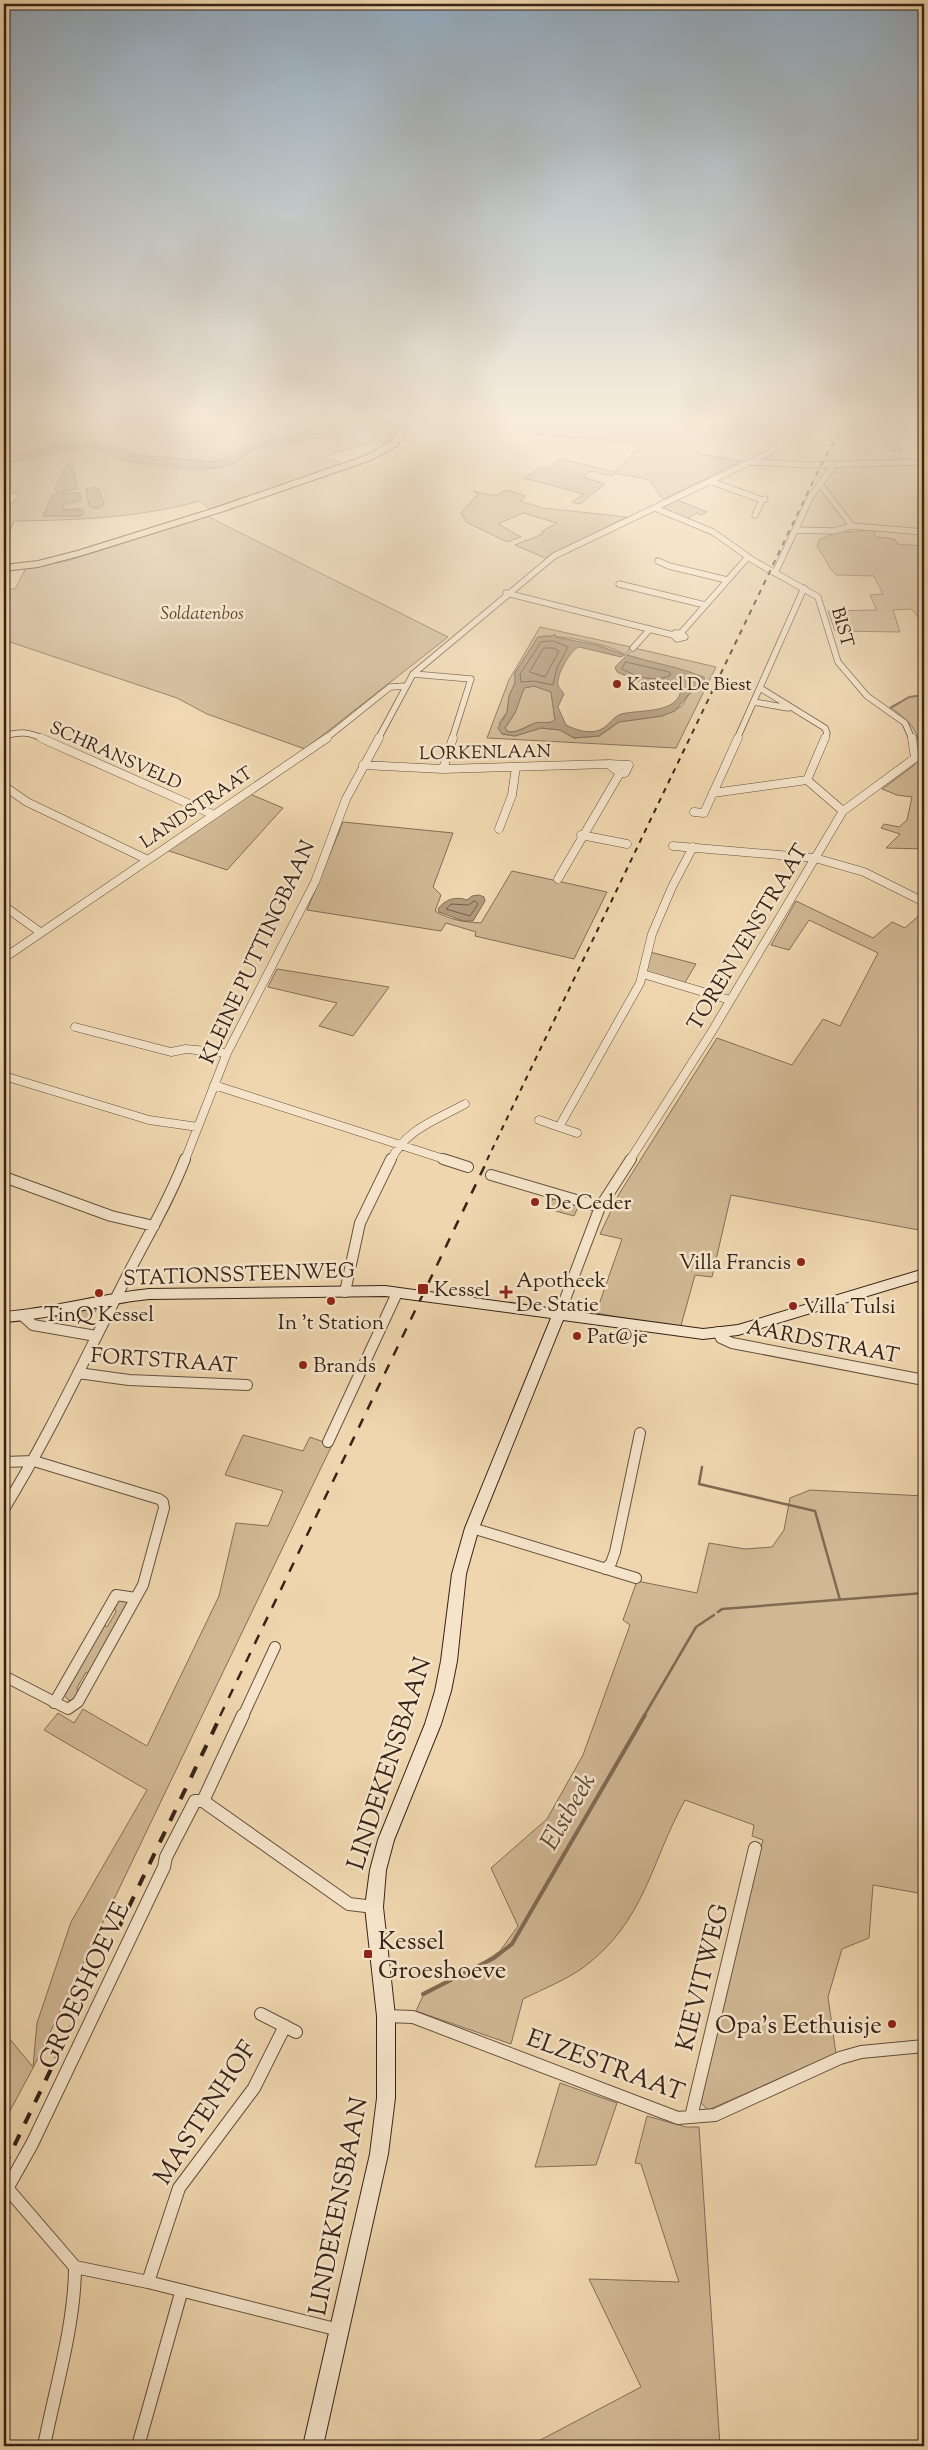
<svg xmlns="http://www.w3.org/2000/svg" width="928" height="2450" viewBox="0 0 928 2450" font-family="'Sorts Mill Goudy',serif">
	<rect width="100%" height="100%" fill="#efd6ae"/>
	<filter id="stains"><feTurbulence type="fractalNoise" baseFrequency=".004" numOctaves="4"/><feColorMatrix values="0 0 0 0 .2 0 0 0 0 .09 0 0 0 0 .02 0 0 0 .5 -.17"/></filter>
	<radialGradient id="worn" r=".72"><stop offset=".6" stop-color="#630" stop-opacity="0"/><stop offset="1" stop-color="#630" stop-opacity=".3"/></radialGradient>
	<path fill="#d0b894" stroke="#846e56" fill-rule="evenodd" d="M25,419H308L323,428L314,432L247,445L224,459L213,462L135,455L110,444L95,442L59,445L4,457V424Z
		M329,419H388L403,426L391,441L360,445L325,457L343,464L209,509L200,501C137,518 79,520 14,521L9,534H4V528L7,527V523H4V519L11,507L4,506V504L13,503L19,494L4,492V464C33,458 64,444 94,448C106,450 115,459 126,461C154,467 202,474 230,465C241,462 248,452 259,448L330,434L338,426ZM56,493H78L81,495L64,504L62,510L79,509L84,512L80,516H43Z
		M523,419H730L729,422H752L763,436L719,435L695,453L741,461L664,499L661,497L650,480L615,473L612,476L591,471L583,477L605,484L580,504L572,502L584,494L524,478L540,467L548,469L560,459L615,472L641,445L608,440L511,434Z
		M854,419H924V433L902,431L908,440L896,441L902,451L892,452L873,425L861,423L846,428Z
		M507,490L526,496L520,501L543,508L627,517L545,558L515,545L543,534L541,532L557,523L523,513L498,524L521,537L507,542L466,522L461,513L478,494L473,491L495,496Z
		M677,500L707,512L701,515L697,513L687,519L660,509Z
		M207,516L448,637L305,749L207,714L177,698L4,640V589H15L26,568L67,561Z
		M873,529L876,537L895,539L897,544L924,546V626L912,609L893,610L900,632L835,631L828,611L877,610L870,595L883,594L874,576L836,575C827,566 825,557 817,547L819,540L832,534L829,531L855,532Z
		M540,627L631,647L625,655C612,644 553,633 538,637L515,673V683L509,696L507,712L499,723L502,734L515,736L541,728L560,730L574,738L599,736L619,722L662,716L671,712L682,706L689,694L705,682L704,677L627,655L634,648L716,667L676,748L487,738L509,680Z
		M534,686L551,692L555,720C550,724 546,722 539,723C528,723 520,733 508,732L505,728L515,713L524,688Z
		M924,695V849L886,848L900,834L881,828L884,824L899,827L907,820L912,797L897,795L882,789L913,766L921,754C917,727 911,723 890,707L909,697Z
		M250,794L283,808L227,870L166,850Z
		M343,822L453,833L433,887L441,895L435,911C449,920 465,922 481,923L512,871L607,892L574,959L475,936L476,932L446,923L441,931L307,910Z
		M796,901L873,938L892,922L905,928L924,911V1231L731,1195L712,1277L695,1275L680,1329L596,1313L622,1239L600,1234L619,1194L717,1038L792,1065L823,1019L840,1026L878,953L809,920L789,950L771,945Z
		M650,952L696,964L684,984L646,973Z
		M277,969L389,987L353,1036L319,1026L337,1003L268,987Z
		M553,1198L579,1205L574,1216L548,1209Z
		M97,1308L88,1324L48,1318L53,1317Z
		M243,1435L303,1451L310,1437L332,1445L33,2068L4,2122V2032L33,2067L37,2023L71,1922L147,1790L44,1730L58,1713L74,1723L83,1709L147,1746L219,1596L236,1523L268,1526L283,1491L225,1475Z
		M810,1490L924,1496V1894L873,1885L869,1938L842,1949L828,1997L836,2054L708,2110L700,2102L763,1840L752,1836L754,1825L685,1800C650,1863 646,1920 584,1967C566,1980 543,1989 523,1999L511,2044L416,2011L423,1996L469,1972L500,1951L518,1926L491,1868L547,1819L583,1755L630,1625L623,1620L637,1581L697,1593L709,1543L745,1549L772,1547L784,1530L790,1498Z
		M119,1599L129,1601L91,1676L86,1672L77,1688L80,1696L69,1701L64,1695L102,1623L107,1627L116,1612L113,1604Z
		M560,2083L617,2103L596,2165L535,2167Z
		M647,2116L686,2127H699L720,2446H529L641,2387L589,2279L679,2282L641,2164L635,2163Z"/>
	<path fill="#b0997b" stroke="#806a53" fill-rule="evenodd" d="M308,419C319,419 333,416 338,428L333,433L321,437L259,448L248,453L231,465L213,468H190L125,461L99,449L87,448L70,449L4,464V457L59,445L95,442L110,444L135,455L213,462L224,459L247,445L323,428L321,425Z
		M66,465H72L78,489L63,491L61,494L78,493L82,499L79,501L64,504L63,510L81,509L84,514L80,516H43L52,496L57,493L55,489Z
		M95,487L99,489L104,504C102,509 93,510 89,506L86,489Z
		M555,634V637L597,645L625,655L621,657L579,647C571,649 556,675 558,685C559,688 562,691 564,694L558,707L566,725C578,731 595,736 606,726C611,722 615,716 621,714C642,709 685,715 681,682L653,684L639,682L617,672L615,667L627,655C642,661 699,670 706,681L689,694L675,711L662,716L619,722L599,736L574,738L560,730L541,728L515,736L502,734L498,728L507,712L509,696L515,683V673L538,637L552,636ZM534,686L551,692L555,720C549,725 543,721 535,723C526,727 518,733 508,732L505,728L515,713L524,688Z
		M479,895L484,897L485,901L473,921H463L439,912L438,909C445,899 456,896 467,900L472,896Z"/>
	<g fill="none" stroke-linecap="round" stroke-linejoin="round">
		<path stroke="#745e49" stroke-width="1" d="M553,641L568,647L557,668L553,685L534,681L521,682L520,674L541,642Z
			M544,648H553L559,651L545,677L530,672Z
			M626,662L669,672L671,675C654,683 638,677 622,669Z
			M475,901L478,904L470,916L446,909L451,904L468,905Z"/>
		<path stroke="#806a53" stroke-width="2" d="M891,708L909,697L924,695"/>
		<path stroke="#806a53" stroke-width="2.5" d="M702,1467L699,1484L815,1511L840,1600
			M718,1612L722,1609L924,1593
			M644,1716L696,1627L714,1615"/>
		<path stroke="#806a53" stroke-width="4" d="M423,1994L494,1958L512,1944L645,1715"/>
		<defs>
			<path id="street-far3" d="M751,462L810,465L924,462
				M710,481L762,500L765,499
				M820,484L852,526
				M655,508L713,532L754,561L818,597L838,662L867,696L905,723L912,739
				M755,515L762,500
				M795,530L834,531L852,526L924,532
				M658,561L669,566L727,580
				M775,573L810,498L832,468L831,464
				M619,584L705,605
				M506,593L673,635L677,639L685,637L681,633
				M675,633H681L748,557
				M633,648L650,629
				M413,674L471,679L452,739
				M760,688L825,728L827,733L825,739
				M754,702L788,708
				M4,736C20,731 29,732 44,739
				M325,739L390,687L406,686
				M378,739L413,674L554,556L771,452L774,448L773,443L756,419
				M737,739L804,588"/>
			<path id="street-far2" d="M41,738L212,814
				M608,764L629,765L625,773H620
				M363,765L443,769L608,764L620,773
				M443,769L453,738
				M807,780L825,738
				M807,780L843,811
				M4,786L27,802L146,859
				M713,793L807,780
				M694,812L704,813L738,738
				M499,829L512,795L516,767
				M581,835L627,844
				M673,846L815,858L864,872L924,902
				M558,879L620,773
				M4,906L40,932
				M4,958L327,738
				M643,974L730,1000
				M75,1027L171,1052L186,1049L227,1053
				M4,1076L149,1120L198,1127
				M214,1085L447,1160
				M539,1120L559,1127
				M577,1133L559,1127L640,983L652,934L672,887L693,847
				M185,1160L227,1053L315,882L346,799L379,738
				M391,1160C406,1129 436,1120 465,1104
				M630,1160L711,1033L843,811L915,758L912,738"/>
			<path id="street-far1" d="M443,1159L468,1167
				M491,1175L600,1207
				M4,1177L111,1216L154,1226
				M345,1292L360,1223L391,1159
				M559,1315L600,1207L631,1159
				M23,1316L33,1325L96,1336
				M718,1332L721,1338L732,1343L924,1380
				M78,1373L129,1380L247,1385
				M328,1442L397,1293
				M4,1462L34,1461L159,1499L163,1502L164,1508L143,1585L78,1702L68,1709L4,1676
				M4,1509C48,1438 83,1362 121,1288C142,1245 168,1204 185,1159
				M472,1528L636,1578
				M605,1569L611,1563L615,1552L640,1433
				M54,1703L116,1595L136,1598
				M243,1716L275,1647"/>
			<path id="street" d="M203,1801L243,1715
				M261,2014L296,2032
				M386,2016L413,2017L678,2118L715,2115L840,2058L861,2052L924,2046
				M691,2117L755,1848
				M7,2188L75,2267L148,2282L339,2330
				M4,2194L32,2144L164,1867L166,1857L195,1801H203L349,1904L374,1907
				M148,2282L179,2188L254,2088L285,2026
				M44,2446C55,2390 75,2324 75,2267
				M138,2446L181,2293"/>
			<path id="secondary" d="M924,1269V1279L738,1335L703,1339L563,1320L479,1528L466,1574L457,1661L451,1691L441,1724L394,1840L386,1870L383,1907L395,2016V2098L388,2154L323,2446H303L370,2154L377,2098V2016L365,1907L370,1870L378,1840L425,1724L435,1691L441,1661L452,1574L465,1528L551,1318L385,1296L149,1299C100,1304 53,1319 4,1322V1312C53,1308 100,1294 149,1289L385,1286L703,1329L738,1325Z"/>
			<path id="primary" d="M406,419H414L397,446L371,460L224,511L83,555L38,567L4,571V565L38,561L77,551L218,507L365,456L391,442Z"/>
		</defs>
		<use href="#street-far3" stroke="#65503d" stroke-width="7"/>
		<use href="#street-far2" stroke="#65503d" stroke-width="9"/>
		<use href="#street-far1" stroke="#65503d" stroke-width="12"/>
		<use href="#street" stroke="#65503d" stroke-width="14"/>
		<use href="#secondary" stroke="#372317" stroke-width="2"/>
		<use href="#primary" stroke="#372317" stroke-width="2"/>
		<use href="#street-far3" stroke="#f5e4ca" stroke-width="5.5"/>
		<use href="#street-far2" stroke="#f5e4ca" stroke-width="8"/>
		<use href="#street-far1" stroke="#f5e4ca" stroke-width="10"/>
		<use href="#street" stroke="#f5e4ca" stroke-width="12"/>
		<use href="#secondary" fill="#f5e4ca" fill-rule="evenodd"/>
		<use href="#primary" fill="#efd6ae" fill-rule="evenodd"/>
		<path stroke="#372317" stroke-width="2" stroke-dasharray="5.5 5.5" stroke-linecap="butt" d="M487,1160L821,465L847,419"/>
		<path stroke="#372317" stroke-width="2.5" stroke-dasharray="10 10" stroke-linecap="butt" d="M220,1716L488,1159"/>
		<path stroke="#372317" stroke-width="4" stroke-dasharray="12 12" stroke-linecap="butt" d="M4,2167L221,1715"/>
	</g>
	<linearGradient id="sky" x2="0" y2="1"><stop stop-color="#91a9bc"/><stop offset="0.55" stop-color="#f8eddb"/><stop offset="1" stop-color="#f8eddb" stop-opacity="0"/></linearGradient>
	<rect width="928" height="762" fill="url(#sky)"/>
	<g fill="#8f2418" stroke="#f5e4ca" stroke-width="2">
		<circle cx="617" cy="684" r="5"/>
		<circle cx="535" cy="1202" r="5"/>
		<circle cx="801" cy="1262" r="5"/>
		<rect x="417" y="1283" width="12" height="12" rx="2.5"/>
		<path d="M503.5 1284.5h5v5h5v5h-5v5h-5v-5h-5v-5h5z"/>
		<circle cx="99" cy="1293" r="5"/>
		<circle cx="331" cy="1301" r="5"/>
		<circle cx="793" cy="1306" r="5"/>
		<circle cx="577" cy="1336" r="5"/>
		<circle cx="303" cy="1365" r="5"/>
		<rect x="363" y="1949" width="10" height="10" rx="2.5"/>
		<circle cx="892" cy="2024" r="5"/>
	</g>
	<g text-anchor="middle" stroke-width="5" stroke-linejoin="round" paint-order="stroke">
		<g font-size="18" font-style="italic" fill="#5d4836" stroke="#f5e4ca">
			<text x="202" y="619">Soldatenbos</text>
		</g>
		<g font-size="18" fill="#372317" stroke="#f5e4ca">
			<text transform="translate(843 627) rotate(74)" y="6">BIST</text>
			<text transform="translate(485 752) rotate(-1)" y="6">LORKENLAAN</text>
			<text transform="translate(116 755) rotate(24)" y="6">SCHRANSVELD</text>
			<text transform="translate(196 807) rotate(-34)" y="6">LANDSTRAAT</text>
		</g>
		<g font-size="18" fill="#372317" stroke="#f5e4ca" text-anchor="start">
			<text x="627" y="690">Kasteel De Biest</text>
		</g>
		<g font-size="21" fill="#372317" stroke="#f5e4ca">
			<text transform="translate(747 937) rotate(-59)" y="7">TORENVENSTRAAT</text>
			<text transform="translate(257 952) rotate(-65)" y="7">KLEINE PUTTINGBAAN</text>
			<text transform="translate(239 1274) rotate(-2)" y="7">STATIONSSTEENWEG</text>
			<text transform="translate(823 1341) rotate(11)" y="7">AARDSTRAAT</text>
			<text transform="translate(164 1360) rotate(4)" y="7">FORTSTRAAT</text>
		</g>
		<g font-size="21" fill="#372317" stroke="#f5e4ca" text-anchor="start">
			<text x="545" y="1209">De Ceder</text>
			<text x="791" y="1269" text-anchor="end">Villa Francis</text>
			<text x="516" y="1287">Apotheek<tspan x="516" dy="24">De Statie</tspan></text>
			<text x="434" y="1296">Kessel</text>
			<text x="803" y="1313">Villa Tulsi</text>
			<text x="99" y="1321" text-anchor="middle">TinQ Kessel</text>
			<text x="331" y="1329" text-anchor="middle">In 't Station</text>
			<text x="587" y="1343">Pat@je</text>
			<text x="313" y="1372">Brands</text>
		</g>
		<g font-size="25" fill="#372317" stroke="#f5e4ca">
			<text transform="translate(388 1763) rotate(-72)" y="9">LINDEKENSBAAN</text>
			<text transform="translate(701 1977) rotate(-76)" y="9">KIEVITWEG</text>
			<text transform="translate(83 1985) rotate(-65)" y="9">GROESHOEVE</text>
			<text transform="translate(606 2064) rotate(20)" y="9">ELZESTRAAT</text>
			<text transform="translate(204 2112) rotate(-57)" y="9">MASTENHOF</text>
			<text transform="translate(337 2206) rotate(-79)" y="9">LINDEKENSBAAN</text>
		</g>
		<g font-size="25" fill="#372317" stroke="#f5e4ca" text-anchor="start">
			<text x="378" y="1949">Kessel<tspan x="378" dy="29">Groeshoeve</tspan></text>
			<text x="882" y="2033" text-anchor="end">Opa's Eethuisje</text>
		</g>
		<g font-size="26" font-style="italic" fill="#5b4635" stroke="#f5e4ca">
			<text transform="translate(567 1811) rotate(-60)" y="9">Elstbeek</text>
		</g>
	</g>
	<rect width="928" height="2450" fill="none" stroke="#efd6ae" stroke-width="20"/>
	<rect x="5" y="5" width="918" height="2440" fill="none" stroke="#372317" stroke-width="2.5"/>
	<rect x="10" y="10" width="908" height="2430" fill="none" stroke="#372317"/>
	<rect width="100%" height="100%" filter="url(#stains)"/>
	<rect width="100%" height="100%" fill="url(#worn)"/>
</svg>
